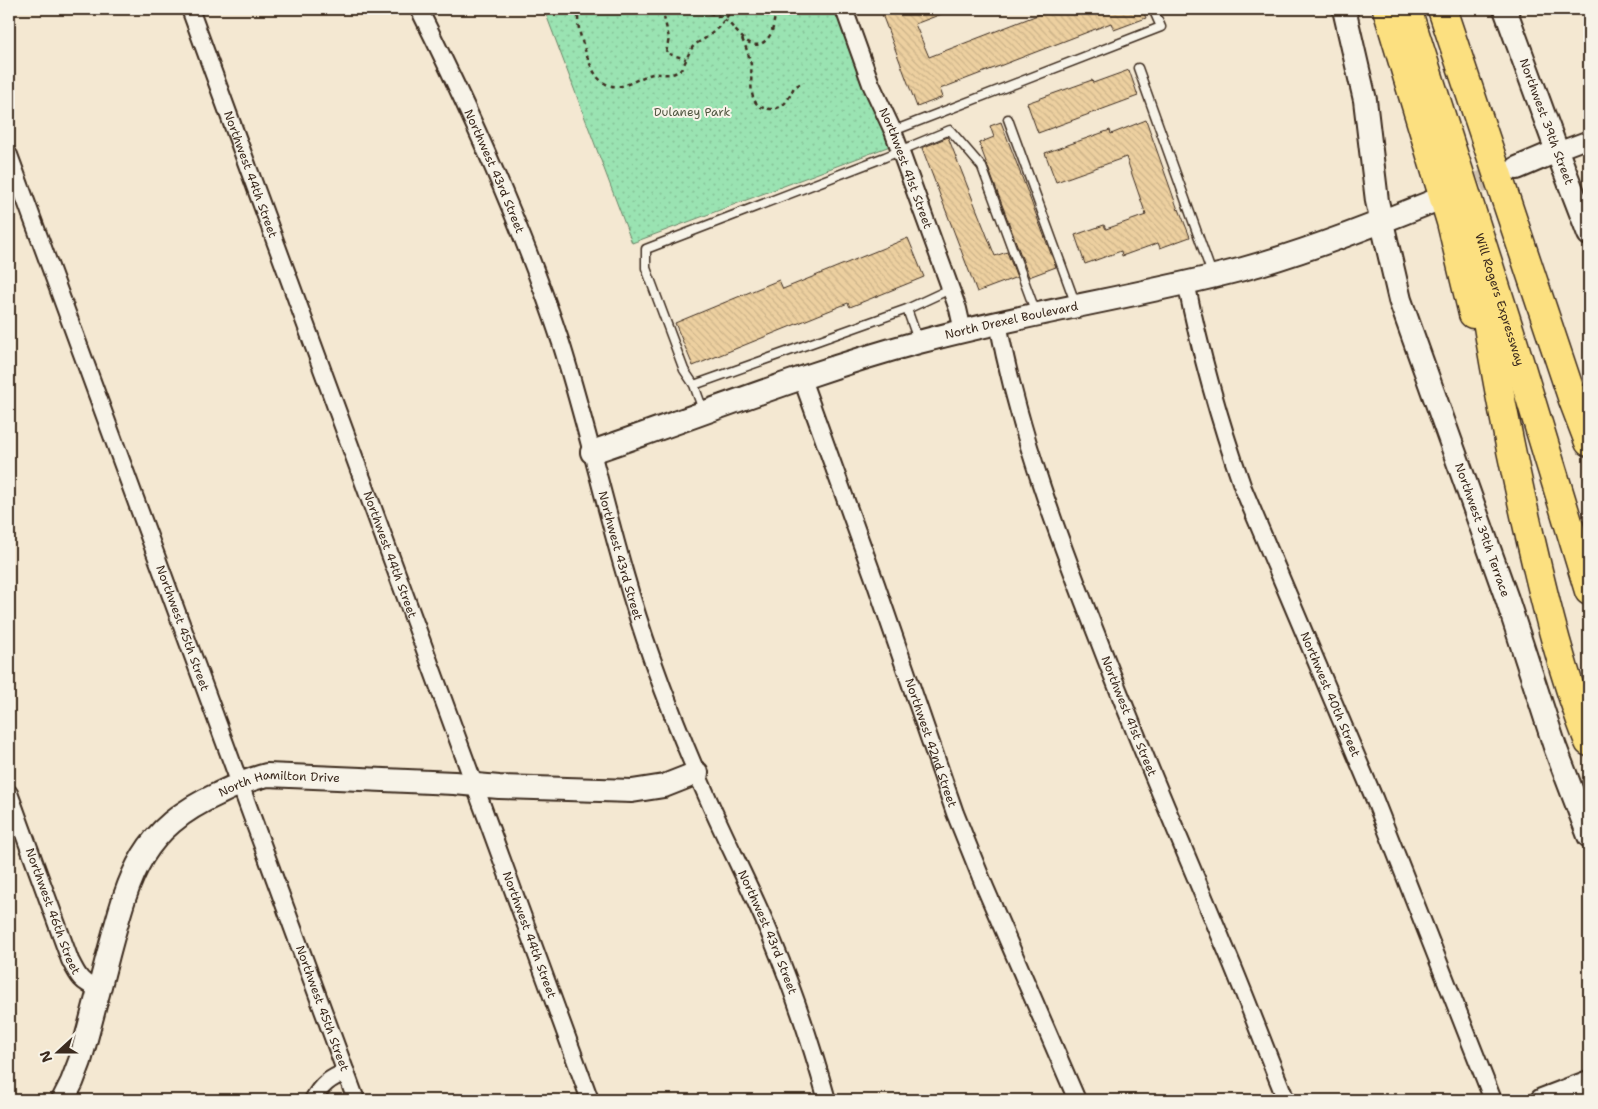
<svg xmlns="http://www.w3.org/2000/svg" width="1598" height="1109" viewBox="0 0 1598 1109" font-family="'Shantell Sans',sans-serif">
	<defs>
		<pattern id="grass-dots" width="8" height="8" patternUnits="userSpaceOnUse" patternTransform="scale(1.25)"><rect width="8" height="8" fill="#9ae3b2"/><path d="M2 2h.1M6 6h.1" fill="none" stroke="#86c399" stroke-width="1.8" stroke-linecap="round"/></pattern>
		<pattern id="building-back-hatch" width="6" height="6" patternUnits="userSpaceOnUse" patternTransform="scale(1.25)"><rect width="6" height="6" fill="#edd0a0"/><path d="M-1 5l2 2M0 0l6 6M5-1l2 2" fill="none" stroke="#ccb389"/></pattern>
	</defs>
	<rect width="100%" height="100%" fill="#f4e8d2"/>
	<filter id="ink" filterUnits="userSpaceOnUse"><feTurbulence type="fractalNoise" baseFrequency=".02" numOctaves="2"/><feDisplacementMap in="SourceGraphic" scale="10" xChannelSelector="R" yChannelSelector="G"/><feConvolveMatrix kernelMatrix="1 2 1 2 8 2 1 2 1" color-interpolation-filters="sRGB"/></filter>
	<g filter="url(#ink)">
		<path fill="url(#grass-dots)" stroke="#6a8668" d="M544,9H839L890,146L632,243Z"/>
		<path fill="url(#building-back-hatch)" stroke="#3b2a1e" d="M880,9H952V10L915,24L929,57L1053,9H1142L1146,18L1114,30L1111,23L940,89L943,97L917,107Z
			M1129,70L1138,96L1038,133L1027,103L1092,80L1093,83Z
			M1146,120L1178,210L1179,209L1190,237L1160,248L1158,243L1122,256L1121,251L1085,264L1075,235L1104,225L1106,229L1146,215L1126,157L1056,182L1045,153L1110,130L1111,134Z
			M1001,122L1056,267L1029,277L979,143L994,137L990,126Z
			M948,137L995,256L1007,252L1017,277L977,292L922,148Z
			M908,238L924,277L850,307L848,303L693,366L675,323L779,280L783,289Z"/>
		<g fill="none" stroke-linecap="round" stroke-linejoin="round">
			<path stroke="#cfc2ae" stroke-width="22" stroke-dasharray="22 11" stroke-linecap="butt" d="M1449,195L1512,170"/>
			<defs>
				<path id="lane" d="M1138,68L1212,274
					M1008,119L1076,305
					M893,131L1161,27L1153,9
					M907,309L918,340
					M694,385L907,309L950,289
					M703,410L694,385L684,370L646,268V249L885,157L950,130L982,167L1036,313"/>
				<g id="street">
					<path id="s1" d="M190,9L590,1100"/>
					<path id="s2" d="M419,9C473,117 523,228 561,343C594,448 615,556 652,659C669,707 688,754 709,801C729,847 753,892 772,939C794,992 812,1046 827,1100"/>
					<path id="s3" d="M844,9L871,84L893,131L958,309L963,331"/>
					<path d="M1557,151L1589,139"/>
					<path id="s4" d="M9,155L356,1100"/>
					<path id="s5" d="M1186,282C1200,352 1219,420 1243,488L1374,798L1493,1100"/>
					<path id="s6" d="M998,323C1019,433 1058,537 1099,641C1138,743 1182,844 1224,945C1246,996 1265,1049 1286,1100"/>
					<path id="s7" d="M802,379L876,584L955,813L984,885L1077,1100"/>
					<path id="s8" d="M9,793L70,960C78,976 81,983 99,989"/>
					<path d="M313,1100C321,1085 330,1078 346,1072"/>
				</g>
				<g id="secondary">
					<path id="s9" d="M1344,9L1365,100L1377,201L1400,300L1507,599L1555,747L1589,836"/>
					<path id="s10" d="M1505,9L1557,151L1589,234"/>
					<path d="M1517,168L1557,151"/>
					<path id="s11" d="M592,452C701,415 808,372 919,342C1026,313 1136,297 1243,269C1308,251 1371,226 1434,201"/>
					<path id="s12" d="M63,1100L72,1082L80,1061C90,1025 99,990 108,955C129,877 139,830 218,794C234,786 250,779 267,775L454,783L499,787L632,791L664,786L697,773"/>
					<path d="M1542,1100L1589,1082"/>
				</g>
				<g id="highway">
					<path d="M1387,9L1451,222L1473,314"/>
					<path id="s13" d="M1407,9L1512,338L1589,591"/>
					<path d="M1442,9L1573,400L1589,442"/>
					<path d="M1482,287C1494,371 1511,454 1530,537C1546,606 1563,676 1589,742"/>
				</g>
			</defs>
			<use href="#lane" stroke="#3b2a1e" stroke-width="11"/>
			<use href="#street" stroke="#3b2a1e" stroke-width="20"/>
			<use href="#secondary" stroke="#3b2a1e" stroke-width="26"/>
			<use href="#highway" stroke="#3b2a1e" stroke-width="31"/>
			<path stroke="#3b2a1e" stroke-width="2.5" stroke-dasharray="4 4" stroke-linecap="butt" d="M579,9C576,25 581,38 586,53C592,70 599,89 621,86C632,84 642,76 653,74C660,73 668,76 675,73C686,68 686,56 692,48C695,43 702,41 707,37C718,29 725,20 732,9
				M662,9L669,38L666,53L686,59
				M694,9L696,10C706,13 716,13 725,20C737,28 751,58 768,38C775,30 773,18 777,9
				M652,10L659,9
				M742,39C746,47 749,55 751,65C753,80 745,108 770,109C785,109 789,98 794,87L804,82"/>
			<use href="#lane" stroke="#f7f3e8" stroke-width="8"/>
			<use href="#street" stroke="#f7f3e8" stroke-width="16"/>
			<use href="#secondary" stroke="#f7f3e8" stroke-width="22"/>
			<use href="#highway" stroke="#fce080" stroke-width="28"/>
		</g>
	</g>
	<g text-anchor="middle" stroke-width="4" stroke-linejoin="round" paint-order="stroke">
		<g font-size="12" fill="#535843" stroke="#f7f3e8">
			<text x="692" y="116">Dulaney Park</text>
		</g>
		<g font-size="12" fill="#3b2a1e" stroke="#f7f3e8">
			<text dy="4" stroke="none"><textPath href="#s10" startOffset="120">Northwest 39th Street</textPath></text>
			<text dy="4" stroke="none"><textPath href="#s3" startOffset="171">Northwest 41st Street</textPath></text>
			<text dy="4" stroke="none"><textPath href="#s2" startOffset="179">Northwest 43rd Street</textPath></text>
			<text dy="4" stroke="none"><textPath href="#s1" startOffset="176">Northwest 44th Street</textPath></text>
			<text dy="4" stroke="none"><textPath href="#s13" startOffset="305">Will Rogers Expressway</textPath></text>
			<text dy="4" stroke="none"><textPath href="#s11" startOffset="440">North Drexel Boulevard</textPath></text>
			<text dy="4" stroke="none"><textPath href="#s9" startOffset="541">Northwest 39th Terrace</textPath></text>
			<text dy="4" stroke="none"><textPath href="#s1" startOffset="581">Northwest 44th Street</textPath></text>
			<text dy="4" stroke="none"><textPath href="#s2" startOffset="584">Northwest 43rd Street</textPath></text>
			<text dy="4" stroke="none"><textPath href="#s4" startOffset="504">Northwest 45th Street</textPath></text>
			<text dy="4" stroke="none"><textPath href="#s5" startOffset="438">Northwest 40th Street</textPath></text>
			<text dy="4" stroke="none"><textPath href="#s6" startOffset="415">Northwest 41st Street</textPath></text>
			<text dy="4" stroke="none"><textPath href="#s7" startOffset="386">Northwest 42nd Street</textPath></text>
			<text dy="4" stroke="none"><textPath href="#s12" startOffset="420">North Hamilton Drive</textPath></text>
			<text dy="4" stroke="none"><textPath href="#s8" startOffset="126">Northwest 46th Street</textPath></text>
			<text dy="4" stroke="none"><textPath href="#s2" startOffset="989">Northwest 43rd Street</textPath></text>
			<text dy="4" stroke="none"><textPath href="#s1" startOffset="986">Northwest 44th Street</textPath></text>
			<text dy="4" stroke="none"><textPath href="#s4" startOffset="909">Northwest 45th Street</textPath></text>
		</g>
	</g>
	<rect width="1598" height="1109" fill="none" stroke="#f7f3e8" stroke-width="30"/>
	<rect x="15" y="15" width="1568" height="1079" fill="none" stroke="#3b2a1e" stroke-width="2" filter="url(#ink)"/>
	<g transform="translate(58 1052) rotate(249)" stroke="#f7f3e8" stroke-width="4" paint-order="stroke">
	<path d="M0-4L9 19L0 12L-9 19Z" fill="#3b2a1e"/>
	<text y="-8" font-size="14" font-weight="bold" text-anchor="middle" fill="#3b2a1e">N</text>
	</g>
</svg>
